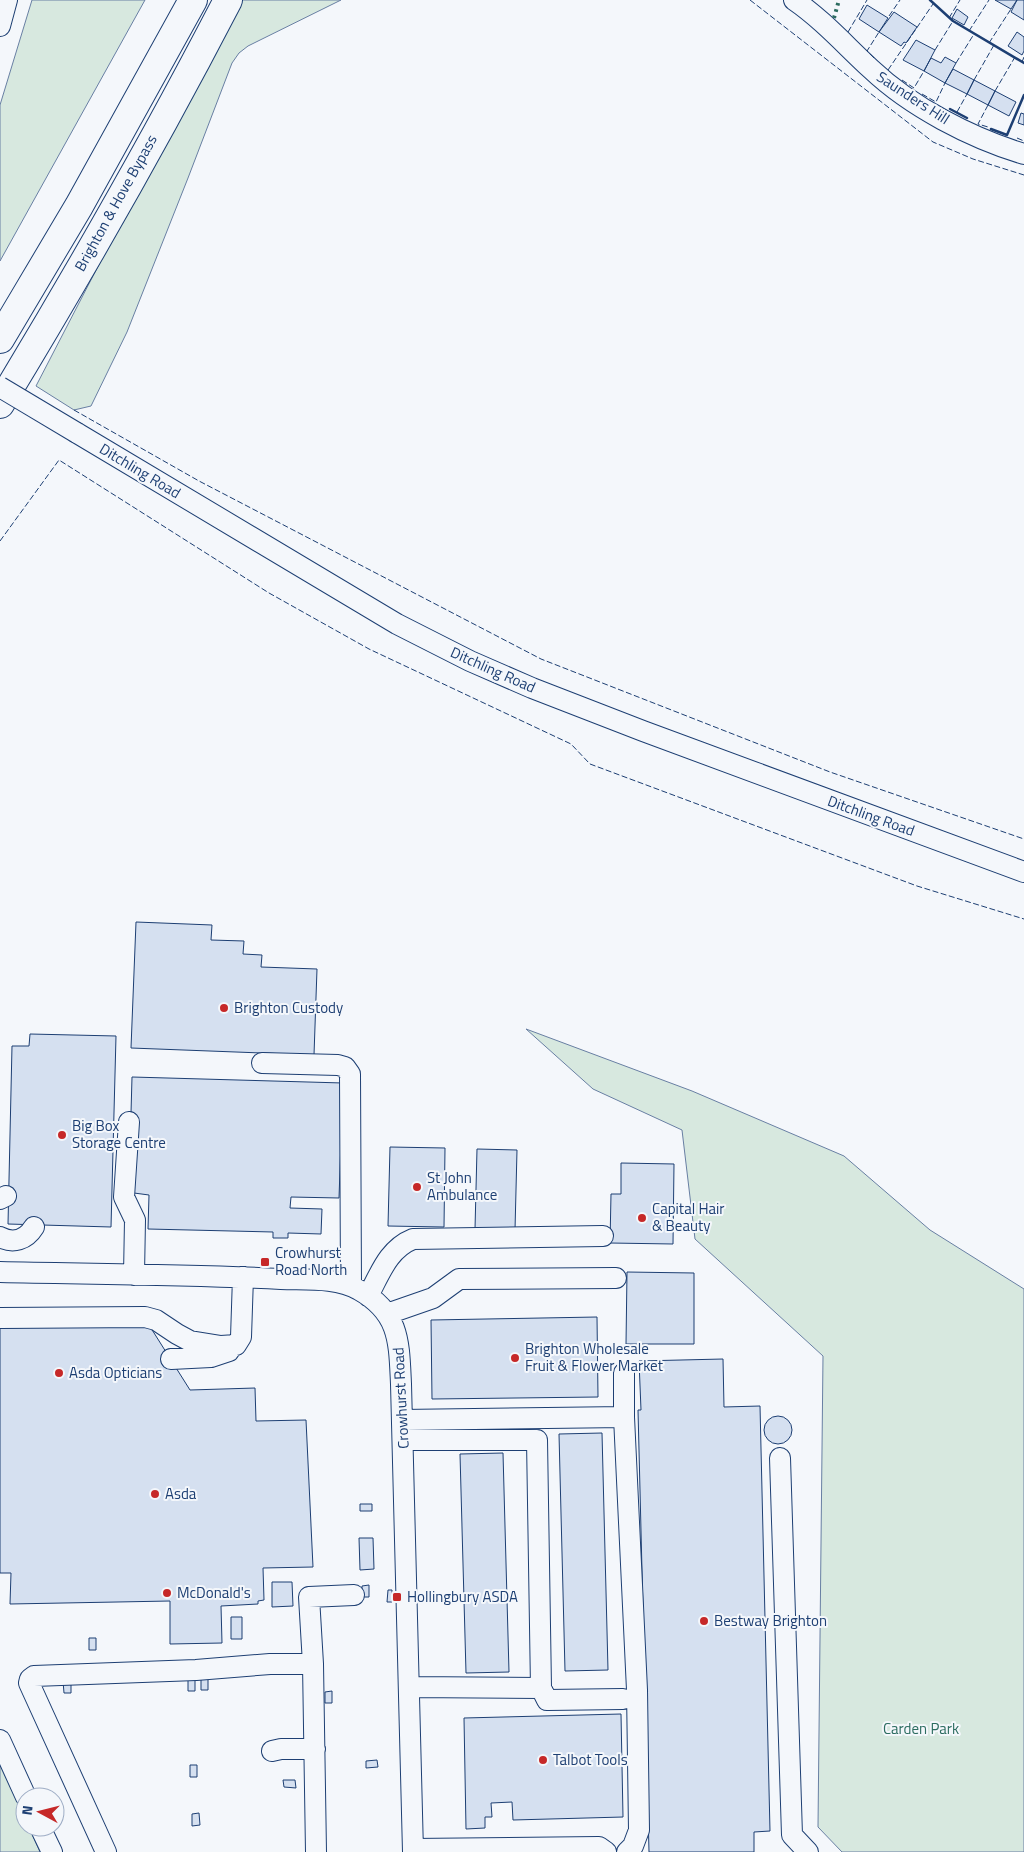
<svg xmlns="http://www.w3.org/2000/svg" width="1024" height="1852" viewBox="0 0 1024 1852" font-family="'Titillium Web',sans-serif">
	<rect width="100%" height="100%" fill="#f4f7fb"/>
	<path fill="#d7e8df" stroke="#687fa3" d="M32,0H145L0,261V105Z
		M236,0H341L248,46L239,53L232,63L188,178L127,332L91,406L74,410L36,386Z
		M526,1029L692,1091L844,1156L930,1230L1024,1289V1852H842L818,1827L823,1356L695,1239L682,1130L593,1089Z
		M0,1762L25,1818V1827H29L40,1852H0Z"/>
	<path fill="#d5e0f0" stroke="#1d3f73" d="M995,0H1017L1011,9Z
		M1017,0H1024V20L1011,12Z
		M867,5L888,18L879,32L859,19Z
		M957,9L968,17L964,25L952,18Z
		M894,12L917,27L906,43L904,42L901,46L879,32Z
		M1017,32L1024,37V51L1022,55L1008,46Z
		M916,40L935,50L924,71L903,60Z
		M945,57L956,63L945,83L924,71L931,58L941,63Z
		M953,69L974,80L967,94L945,83Z
		M974,80L995,91L988,105L967,94Z
		M995,91L1016,102L1009,116L988,105Z
		M1021,113L1024,114V125L1018,123Z
		M136,922L212,925L211,940L244,941L243,954L262,955L261,967L317,969L314,1055L131,1048Z
		M30,1034L116,1036L111,1227L8,1224L12,1046H29Z
		M132,1077L343,1083L339,1198L291,1197L290,1208L322,1209L321,1234L288,1233V1238H273V1232L148,1229L149,1195L134,1193L129,1185Z
		M390,1147L445,1148L444,1227L388,1226Z
		M477,1149L517,1150L515,1230L475,1229Z
		M621,1163L674,1164L673,1244L610,1243L611,1194H621Z
		M627,1272L694,1273V1344H626Z
		M597,1317L598,1397L432,1399L431,1320Z
		M149,1325L190,1390L255,1388L256,1421L306,1420L313,1567L263,1568L264,1600L258,1601V1604L221,1606L222,1643L170,1644V1601L10,1604L11,1573H0V1328Z
		M723,1359L724,1407L760,1406L770,1831L754,1832V1852H649L638,1410H641L639,1361Z
		M764 1430a14 14 0 1 1 28 0a14 14 0 1 1-28 0Z
		M602,1433L608,1670L565,1671L559,1434Z
		M503,1453L509,1672L466,1673L460,1454Z
		M360,1504H372V1511H360Z
		M359,1538H373L374,1569L360,1570Z
		M272,1582H292L293,1606L272,1607Z
		M369,1585V1597H362V1586Z
		M388,1590H392V1602H387Z
		M231,1617H242V1639H231Z
		M89,1638H96V1650H89Z
		M201,1678H208V1690H201Z
		M188,1679H195V1691H188Z
		M63,1681H71V1693H64Z
		M332,1691V1703H325V1692Z
		M621,1714L623,1817L513,1820L512,1802L491,1803L492,1817H485V1828L466,1829L464,1718Z
		M377,1760L378,1767L366,1768V1761Z
		M190,1765H197V1777H190Z
		M283,1780H295L296,1788L284,1787Z
		M199,1813L200,1825L192,1826V1814Z"/>
	<g fill="none" stroke-linecap="round" stroke-linejoin="round">
		<defs>
			<path id="minor" d="M794,0C823,20 845,45 871,69C911,107 971,138 1024,154
				M0,26L7,0
				M77,433L397,624L470,661L532,688L643,731L1024,872
				M262,1063L338,1065L345,1067L350,1074L351,1286
				M129,1122L124,1197L135,1220L134,1275
				M0,1199L6,1196
				M0,1237C13,1244 26,1240 34,1227
				M0,1272C93,1274 187,1274 281,1279C305,1280 337,1277 359,1290C400,1313 399,1342 401,1384L413,1852
				M368,1296C380,1274 388,1249 413,1239L603,1236
				M387,1314L433,1298L459,1279L616,1278
				M0,1318L145,1317L156,1320L177,1334L190,1341L221,1346L236,1345L241,1337L243,1277
				M171,1359L211,1357L229,1351
				M624,1373V1417
				M402,1420L624,1417L637,1690L639,1830L633,1846L627,1852
				M403,1440H537L541,1688
				M780,1458L792,1835L808,1852
				M313,1664L309,1597L354,1595
				M410,1687L541,1688L547,1700L623,1699
				M0,1740L26,1797
				M272,1751L281,1749H315
				M40,1827L52,1852
				M413,1849L599,1847L606,1852
				M106,1852L29,1683L30,1679L34,1676L196,1670L270,1664H313L316,1852"/>
			<path id="highway" d="M0,339L79,206L193,0
				M0,404C80,272 157,137 228,0"/>
		</defs>
		<use href="#minor" stroke="#1d3f73" stroke-width="22"/>
		<use href="#highway" stroke="#1d3f73" stroke-width="30"/>
		<use href="#minor" stroke="#f4f7fb" stroke-width="20"/>
		<use href="#highway" stroke="#f4f7fb" stroke-width="28"/>
		<defs>
			<path id="minor-bridge" d="M0,387L77,433"/>
		</defs>
		<use href="#minor-bridge" stroke="#1d3f73" stroke-width="22" stroke-linecap="butt"/>
		<use href="#minor-bridge" stroke="#f4f7fb" stroke-width="20"/>
		<path stroke="#2c6c60" stroke-width="4" stroke-dasharray="2.5 4" stroke-linecap="butt" d="M834,18L839,0"/>
		<path stroke="#1d3f73" stroke-width="1" stroke-dasharray="6 2.5" stroke-linecap="butt" d="M750,0L933,142L973,159L1024,175
			M889,16L900,0
			M949,18L960,0
			M969,31L989,0
			M848,32L867,0
			M989,43L1011,9
			M935,50L953,21
			M874,58L867,51L879,32
			M1022,62L1024,57
			M956,63L974,34
			M888,70L933,4
			M902,80L914,88L924,71
			M974,80L994,45
			M995,91L1015,57
			M922,94L936,102L945,83
			M988,105L978,124L988,127
			M957,112L967,94
			M1017,138L1024,141
			M74,410L199,481L541,659L830,772L1024,839
			M0,541L59,460L269,593L369,649L571,744L590,764L917,886L1024,919"/>
		<path stroke="#1d3f73" stroke-width="2.5" d="M930,0L953,21L1024,63
			M950,109L967,118
			M991,129L1007,135L1024,95"/>
	</g>
	<g fill="#c62828" stroke="#f4f7fb" stroke-width="2">
		<circle cx="224" cy="1008" r="5"/>
		<circle cx="62" cy="1135" r="5"/>
		<circle cx="417" cy="1187" r="5"/>
		<circle cx="642" cy="1218" r="5"/>
		<rect x="260" y="1257" width="10" height="10" rx="2.5"/>
		<circle cx="515" cy="1358" r="5"/>
		<circle cx="59" cy="1373" r="5"/>
		<circle cx="155" cy="1494" r="5"/>
		<circle cx="167" cy="1593" r="5"/>
		<rect x="392" y="1592" width="10" height="10" rx="2.5"/>
		<circle cx="704" cy="1621" r="5"/>
		<circle cx="543" cy="1760" r="5"/>
	</g>
	<g text-anchor="middle" stroke-width="4" stroke-linejoin="round" paint-order="stroke">
		<g font-size="15" fill="#1d3f73" stroke="#f4f7fb">
			<text transform="translate(913 98) rotate(33)" y="5">Saunders Hill</text>
			<text transform="translate(116 203) rotate(-61)" y="5">Brighton &amp; Hove Bypass</text>
			<text transform="translate(140 471) rotate(31)" y="5">Ditchling Road</text>
			<text transform="translate(493 670) rotate(24)" y="5">Ditchling Road</text>
			<text transform="translate(871 816) rotate(20)" y="5">Ditchling Road</text>
			<text transform="translate(401 1398) rotate(-93)" y="5">Crowhurst Road</text>
		</g>
		<g font-size="15" fill="#1d3f73" stroke="#f4f7fb" text-anchor="start">
			<text x="234" y="1013">Brighton Custody</text>
			<text x="72" y="1131">Big Box<tspan x="72" dy="17">Storage Centre</tspan></text>
			<text x="427" y="1183">St John<tspan x="427" dy="17">Ambulance</tspan></text>
			<text x="652" y="1214">Capital Hair<tspan x="652" dy="17">&amp; Beauty</tspan></text>
			<text x="275" y="1258">Crowhurst<tspan x="275" dy="17">Road North</tspan></text>
			<text x="525" y="1354">Brighton Wholesale<tspan x="525" dy="17">Fruit &amp; Flower Market</tspan></text>
			<text x="69" y="1378">Asda Opticians</text>
			<text x="165" y="1499">Asda</text>
			<text x="177" y="1598">McDonald's</text>
			<text x="407" y="1602">Hollingbury ASDA</text>
			<text x="714" y="1626">Bestway Brighton</text>
			<text x="553" y="1765">Talbot Tools</text>
		</g>
		<g font-size="15" fill="#2c6c60" stroke="#f4f7fb">
			<text x="921" y="1734">Carden Park</text>
		</g>
	</g>
	<g transform="translate(40 1812) rotate(277)"><circle r="24" fill="#f4f7fb" stroke="#9eadc5"/>
	<path d="M0-4L9 19L0 12L-9 19Z" fill="#c62828"/>
	<text y="-8" font-size="14" font-weight="bold" text-anchor="middle" fill="#1d3f73">N</text>
	</g>
</svg>
